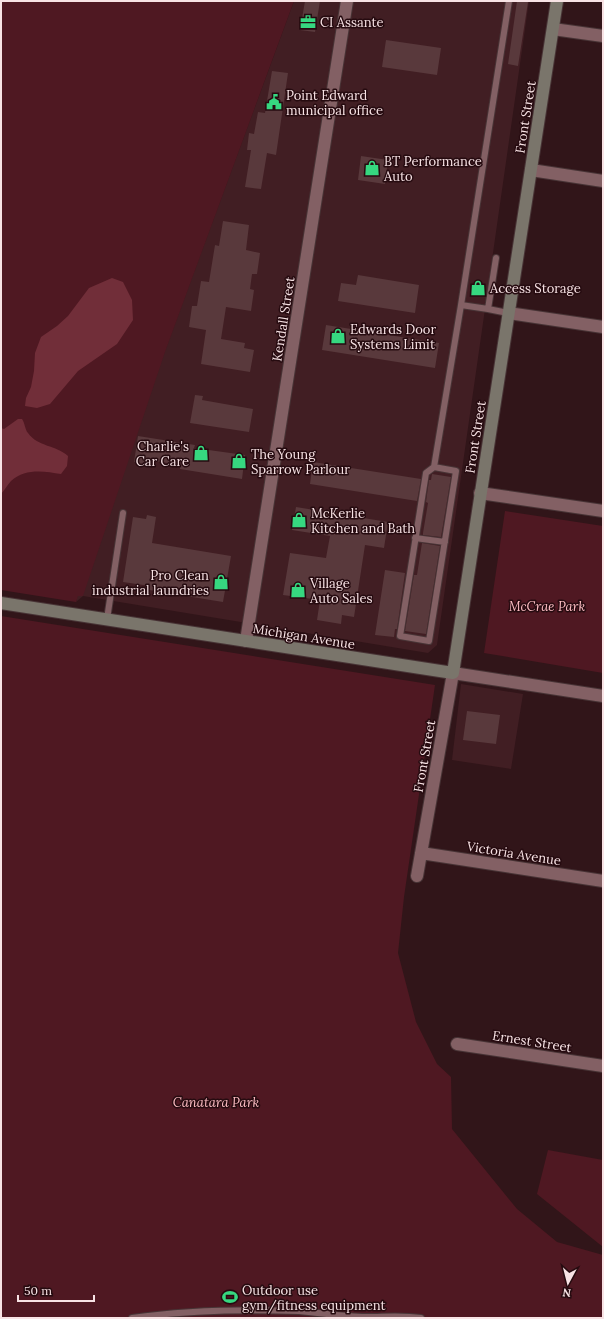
<svg xmlns="http://www.w3.org/2000/svg" width="604" height="1319" viewBox="0 0 604 1319" font-family="Lora,serif">
	<rect width="100%" height="100%" fill="#311519"/>
	<path fill="#411e23" d="M294,1H529L437,645L428,653L83,596L76,602L84,570Z
		M461,684L523,694L511,769L452,760Z"/>
	<path fill="#4f1822" d="M1,1H294L165,352L83,596H78L76,602L1,590Z
		M505,511L603,526V673L484,653Z
		M1,616L435,685L404,897L398,953L416,1022L437,1064L451,1077L452,1129L517,1209L557,1242L603,1255V1318H1Z
		M548,1150L603,1160V1247L537,1194Z"/>
	<path fill="#712e39" d="M112,278L123,282L132,300L133,320L117,344L78,371L50,404L37,408L25,406L26,398L31,387L34,371L35,353L41,337L57,326L68,316L89,288Z
		M18,419H22C25,423 25,430 28,433C38,447 56,445 68,456L67,466L61,474C44,471 25,468 11,481C7,485 5,490 1,494V428L4,429Z"/>
	<path fill="#59393c" d="M305,1H320L315,32L300,30Z
		M517,1L528,2L518,66L508,64Z
		M386,40L441,48L437,75L382,67Z
		M272,71L288,73L276,155L267,153L261,189L245,187L251,150H247L249,133L254,134L258,112L265,113Z
		M361,156L388,160L385,184L358,180Z
		M223,221L249,225L246,250L260,253L257,274H252L250,289L254,290L251,311L226,307L221,339L245,343L244,348L254,350L250,372L201,364L206,330L189,327L192,306H197L201,281L209,282L215,245L219,246Z
		M358,275L419,285L415,313L338,301L341,283L356,285Z
		M326,325L439,343L435,368L322,350Z
		M195,395L203,396L202,400L253,409L249,432L190,423Z
		M138,436L195,445L194,448L245,455L242,479L180,469V465L149,460L148,465L134,462Z
		M313,462L421,479L417,501L310,484Z
		M432,474L451,477L441,537L423,535V533L428,503L426,502L429,480H431Z
		M296,507L388,522L384,548L365,545L354,617L342,615L341,624L317,620L320,600L283,595L290,553L326,558L330,536L292,530Z
		M147,515L156,517L152,543L231,556L223,602L149,590L150,586L123,582L133,517L146,519Z
		M422,543L440,546L426,634L405,631L414,575H417Z
		M385,570L405,573L397,629H395L394,637L375,635Z
		M467,711L500,715L496,744L463,740Z"/>
	<g fill="none" stroke-linecap="round" stroke-linejoin="round">
		<defs>
			<path id="service" d="M496,258L488,309L508,313
				M461,305L509,1
				M434,467L456,471L429,641L400,636L426,473L434,467L461,305L488,309
				M415,538L445,542
				M107,619L123,513
				M132,1318C187,1310 244,1309 299,1311C322,1313 344,1317 366,1317C385,1317 402,1315 421,1318"/>
			<path id="minor" d="M553,29L603,36
				M531,170L603,181
				M508,313L603,327
				M480,493L603,511
				M246,641L347,1
				M421,853L603,881
				M417,876L453,673
				M457,1044L603,1066"/>
			<path id="tertiary" d="M453,673L603,696"/>
			<path id="secondary" d="M1,603L453,673L557,1"/>
		</defs>
		<use href="#service" stroke="#483436" stroke-width="8"/>
		<use href="#minor" stroke="#483436" stroke-width="14"/>
		<use href="#tertiary" stroke="#483436" stroke-width="14"/>
		<use href="#secondary" stroke="#483436" stroke-width="14"/>
		<use href="#service" stroke="#836064" stroke-width="6"/>
		<use href="#minor" stroke="#836064" stroke-width="12"/>
		<use href="#tertiary" stroke="#836064" stroke-width="12"/>
		<use href="#secondary" stroke="#7a756b" stroke-width="12"/>
	</g>
	<defs>
		<symbol id="office-bare" viewBox="-9 -9 18 18"><path d="M-6-3h4V-5.5h4V-3h4V5H-6ZM-1-4.5V-3h2v-1.5ZM-6 0V1H6V0Z" fill="#36d880" stroke="#260b10" stroke-width="2.5" paint-order="stroke"/></symbol>
		<symbol id="civic-bare" viewBox="-9 -9 18 18"><path d="M-.6-6.5H3V-4.5H.6V-3L4-1V1h2V6H-6V1h2V-1L-.6-3ZM-1.2 2.5V6h2.4V2.5Z" fill="#36d880" stroke="#260b10" stroke-width="2.5" paint-order="stroke"/></symbol>
		<symbol id="shop-bare" viewBox="-9 -9 18 18"><path d="M-5-2.5h2.3a2.7 3.5 0 0 1 5.4 0H5L5.5 6h-11ZM-1.5-2.5h3a1.5 2.3 0 0 0-3 0Z" fill="#36d880" stroke="#260b10" stroke-width="2.5" paint-order="stroke"/></symbol>
		<symbol id="stadium-bare" viewBox="-9 -9 18 18"><path d="M0-5a6.5 5 0 1 0 0 10a6.5 5 0 1 0 0-10ZM-3.5-1.8h7v3.6h-7Z" fill="#36d880" stroke="#260b10" stroke-width="2.5" paint-order="stroke"/></symbol>
	</defs>
	<g fill-rule="evenodd">
		<use href="#office-bare" x="297" y="11" width="22" height="22"/>
		<use href="#civic-bare" x="263" y="91" width="22" height="22"/>
		<use href="#shop-bare" x="361" y="157" width="22" height="22"/>
		<use href="#shop-bare" x="467" y="277" width="22" height="22"/>
		<use href="#shop-bare" x="327" y="325" width="22" height="22"/>
		<use href="#shop-bare" x="190" y="442" width="22" height="22"/>
		<use href="#shop-bare" x="228" y="450" width="22" height="22"/>
		<use href="#shop-bare" x="288" y="509" width="22" height="22"/>
		<use href="#shop-bare" x="210" y="571" width="22" height="22"/>
		<use href="#shop-bare" x="287" y="579" width="22" height="22"/>
		<use href="#stadium-bare" x="219" y="1286" width="22" height="22"/>
	</g>
	<g text-anchor="middle" stroke-width="3" stroke-linejoin="round" paint-order="stroke">
		<g font-size="13" fill="#f8e3e5" stroke="#260b10" text-anchor="start">
			<text x="320" y="27">CI Assante</text>
			<text x="286" y="100">Point Edward<tspan x="286" dy="15">municipal office</tspan></text>
			<text x="384" y="166">BT Performance<tspan x="384" dy="15">Auto</tspan></text>
			<text x="490" y="293">Access Storage</text>
			<text x="350" y="334">Edwards Door<tspan x="350" dy="15">Systems Limit</tspan></text>
			<text x="189" y="451" text-anchor="end">Charlie's<tspan x="189" dy="15">Car Care</tspan></text>
			<text x="251" y="459">The Young<tspan x="251" dy="15">Sparrow Parlour</tspan></text>
			<text x="311" y="518">McKerlie<tspan x="311" dy="15">Kitchen and Bath</tspan></text>
			<text x="209" y="580" text-anchor="end">Pro Clean<tspan x="209" dy="15">industrial laundries</tspan></text>
			<text x="310" y="588">Village<tspan x="310" dy="15">Auto Sales</tspan></text>
			<text x="242" y="1295">Outdoor use<tspan x="242" dy="15">gym/fitness equipment</tspan></text>
		</g>
		<g font-size="13" fill="#f8e3e5" stroke="#260b10">
			<text transform="translate(525 117) rotate(-81)" y="5">Front Street</text>
			<text transform="translate(283 319) rotate(-81)" y="5">Kendall Street</text>
			<text transform="translate(475 437) rotate(-81)" y="5">Front Street</text>
			<text transform="translate(304 636) rotate(9)" y="5">Michigan Avenue</text>
			<text transform="translate(424 756) rotate(-80)" y="5">Front Street</text>
			<text transform="translate(514 853) rotate(9)" y="5">Victoria Avenue</text>
			<text transform="translate(532 1041) rotate(9)" y="5">Ernest Street</text>
		</g>
		<g font-size="13" font-style="italic" fill="#fdbdc3" stroke="#260b10">
			<text x="547" y="611">McCrae Park</text>
			<text x="216" y="1107">Canatara Park</text>
		</g>
	</g>
	<rect width="604" height="1319" fill="none" stroke="#f8e3e5" stroke-width="4"/>
	<g transform="translate(568 1283) rotate(187)" stroke="#260b10" stroke-width="3" paint-order="stroke">
	<path d="M0-3L7 15L0 10L-7 15Z" fill="#f8e3e5"/>
	<text y="-6" font-size="11" font-weight="bold" text-anchor="middle" fill="#f8e3e5">N</text>
	</g>
	<path d="M18 1295v6h76v-6" fill="none" stroke="#f8e3e5" stroke-width="2"/>
	<text x="24" y="1295" font-size="12" fill="#f8e3e5" stroke="#260b10" stroke-width="3" paint-order="stroke">50 m</text>
</svg>
